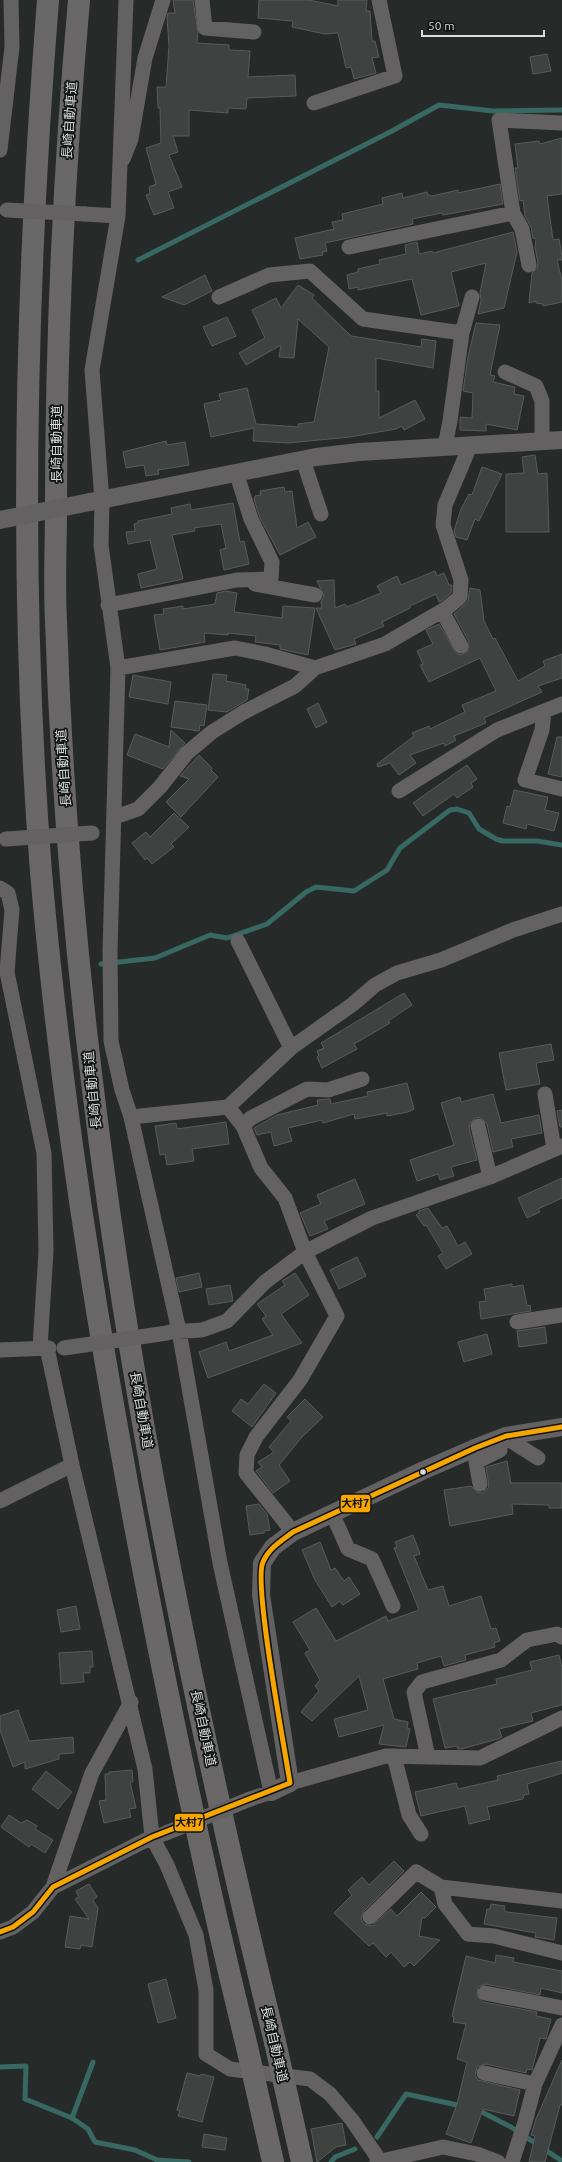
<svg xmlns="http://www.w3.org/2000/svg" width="562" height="2162" viewBox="0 0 562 2162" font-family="Ubuntu,'Noto Sans JP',sans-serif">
	<rect width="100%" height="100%" fill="#262b2a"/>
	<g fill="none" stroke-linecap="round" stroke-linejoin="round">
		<path stroke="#376861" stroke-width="5" d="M138,260L392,131L439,105L493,111L562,110
			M101,964L155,958L210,935L227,938L267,924L306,892L316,887L354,891L387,870L400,848L450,810L457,809L469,813L479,829L496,839L503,841H537L562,845
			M0,2067L26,2066L25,2099L72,2118L88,2129L95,2142L135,2150L157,2160L189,2162
			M476,2109L511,2127L562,2161
			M72,2118L93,2062
			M377,2137L406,2094L462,2106
			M331,2162L335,2157L355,2149"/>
	</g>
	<path fill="#3e4241" stroke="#575b5a" d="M173,0H193L198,33L197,43L229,45V50L250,51L248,77L295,75L296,96L247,98L246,109L228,108V113L189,110V136H173L178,152L169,155L182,187L168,192L174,208L154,215L146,195L150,194L149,187L156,184L146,148L161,143L160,108H158L157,87H166L169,46L167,17L168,13H175Z
		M259,0H309L338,6V0H367L366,11H370L372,41H375L379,57L372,58L376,73L354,79L351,67L346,68L338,33L325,34L292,27L293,21L258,18Z
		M547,54L551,71L533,74L530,57Z
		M562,138V194L547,196L553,240L559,239L562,256V260H557L562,281V302L543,306V304L536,303V301L529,303L532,273L537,268L538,263L535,247L536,239L533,238L531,227L525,216L523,200L520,201L515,168H518L515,144L539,141L540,144Z
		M500,184L503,204L443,215L442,213L412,219L413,224L325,243L327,251L322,252L323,255L300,259L295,238L334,229L332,222L343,220L342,214L383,204L382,198L402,193L403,198L427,192L428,195L432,196L458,190V193Z
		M513,232L517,252L504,308L478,314L481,300L480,293L486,263L451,272L459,306L421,315L412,279L358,290V287L349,289L347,275L358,272V269L380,264L379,260L406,254L405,245L417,242L419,254L432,251L433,253Z
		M205,275L212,291L184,305L162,297Z
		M298,285L314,295L312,298L351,336L421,347L422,339L436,341L433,368L376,358V391H379V418L415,400L425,419L404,430L402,426L396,429L350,437L288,443L253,441L254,428L211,437L204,404L221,400L219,394L247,388L256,424L299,427L298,424L314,422L329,347L298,319L294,358L279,357L281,345L246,365L239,353L265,338L252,310L276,298L281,308Z
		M227,317L236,336L212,346L203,327Z
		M476,323L500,325L490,375L495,376L493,382L515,387L514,394L524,396L517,430L486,424V431L460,430V417L472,418L473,393L463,391L468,357Z
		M166,441L167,445L185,442L189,465L158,470L159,474L146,476L144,465L126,468L123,452Z
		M535,455L538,474L547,473L549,532H506V474L524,473L522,457Z
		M482,467L502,474L479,521L475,519L467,540L456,537L454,531L461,509L469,494L472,495Z
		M284,487L285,492L292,491L297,528L308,522L316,537L280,555L259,516L254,499L255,496L261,495L260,491Z
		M233,503L240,542L244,541L249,564L224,570L220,550L226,548L221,524L194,528L195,531L172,535L183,579L141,588L138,574L157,569L150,540L128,544L126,532L135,531L134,524L138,523V521L172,514L171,508L190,504L191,510Z
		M435,571L437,576L444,573L449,585H452L451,593L442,601L439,602L436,594L410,606V608L382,622L384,626L354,639L356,644L335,650L316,608H322L321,602L324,596L317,581L334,580L335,608L345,604L347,607L381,593L377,586L397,576L401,585Z
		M470,588L480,590L484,621L493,639L495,638L518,681L545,666L543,661L562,654V678L538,686L542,692L484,718L486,723L454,736L456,740L445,746L444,743L410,755L416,763L399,775L390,763L378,767L377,764L414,736L412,733L429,726L430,729L465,712L462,705L496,691L480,658L429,682L420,665L423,664L417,651L433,644L426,630L439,624L456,653L461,655L468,651L469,642L454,614L468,601Z
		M226,591L237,593L234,612L282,618L283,606L315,608L308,655L280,649V645L255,642L256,636L228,633V635L204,633L205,642L160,650L154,615L164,614L163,609L183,606V609L215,604L217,593Z
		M213,674L227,675L226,681L246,685L245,689H249L247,700L227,712L208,710Z
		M133,675L171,682L168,704L129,697Z
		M175,701L207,705L204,726L200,725L199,731L171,727Z
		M318,703L327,722L316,728L307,709Z
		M171,730L185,743L163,769L127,755L135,734L169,747Z
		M557,737H562V777L548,774Z
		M199,755L212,768L211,770L218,777L181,817L166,802L189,779L180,776Z
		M467,765L477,779L471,783L473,787L457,798L454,794L423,816L413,803Z
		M514,790L548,797L545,810L559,813L554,831L527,824L526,829L503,823L507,806L510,807Z
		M174,813L189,827L171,844L174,847L152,864L147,858L145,860L132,843L146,832L150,837Z
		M404,993L412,1005L388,1021L390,1023L354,1044L357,1049L322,1068L317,1057L319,1055L317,1051L324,1048L321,1043Z
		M551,1044L554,1060L536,1063L540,1084L506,1090L499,1053Z
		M407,1083L414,1109L408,1112L387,1116V1113L355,1119L354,1114L323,1123L322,1120L288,1128L292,1141L274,1146L271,1132L257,1135L254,1128L277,1115L318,1105L317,1100L330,1099L331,1104L368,1096L367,1092Z
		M493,1094L501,1123L539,1115L542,1133L511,1139L513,1147L493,1152L487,1124L481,1118L476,1117L470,1123L469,1128L477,1160L451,1167L454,1176L440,1180L438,1174L417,1181L410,1160L454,1145L441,1103L460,1097L461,1102Z
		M562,1110V1127H560L557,1111Z
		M226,1122L229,1144L192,1149L194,1161L167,1165L165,1154L160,1155L155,1126L176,1123L177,1129Z
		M562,1178V1198L538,1209L540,1212L527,1218L518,1198Z
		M355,1179L365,1204L324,1221L328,1229L310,1236L300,1213L321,1204L317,1195Z
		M428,1208L442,1228L447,1226L458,1246L465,1242L472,1254L446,1269L438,1256L443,1253L426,1225L424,1226L416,1215L419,1213V1211Z
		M357,1257L366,1276L339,1289L330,1270Z
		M199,1273L202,1287L179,1292L176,1278Z
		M295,1273L309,1295L281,1314L302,1343L208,1378L199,1352L226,1342L229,1351L273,1335L262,1319L266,1316L257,1304L285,1285L282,1281Z
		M512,1284V1287L523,1285L527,1306L530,1305L531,1311L481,1319L479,1302L486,1301L484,1289Z
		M230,1285L233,1301L209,1305L206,1289Z
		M545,1327L547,1343L519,1347L517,1331Z
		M487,1334L492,1354L464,1362L458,1342Z
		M264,1384L276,1393L252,1427L232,1411L241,1399L248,1404Z
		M305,1399L323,1417L302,1437L279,1465L290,1481L273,1493L256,1471L262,1467L258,1462L274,1452L269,1447L291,1421L287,1417Z
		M507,1461L511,1483H562V1508H549V1505L512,1504L513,1514L450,1526L444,1490L471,1486L477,1492L482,1493L489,1487L486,1467Z
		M259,1504L267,1514L270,1530L264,1531V1533L250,1535L246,1506Z
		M413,1535L420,1554L414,1556L428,1590L443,1586L449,1606L481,1596L491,1629L496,1628L500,1641L494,1643L495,1647L465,1655L466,1660L444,1666L441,1656L417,1663L418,1669L383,1679L394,1719L408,1722L407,1728L410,1729L406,1747L379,1744L384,1725L339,1737L334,1719L368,1710L359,1676L312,1721L301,1712L319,1691L315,1686L320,1680L305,1653L310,1650L293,1622L316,1608L336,1641L386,1616L388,1621L419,1610L394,1548L397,1547L395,1542Z
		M320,1542L331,1570L335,1568L344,1581L349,1577L360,1594L343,1605L340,1601L332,1607L315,1580L302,1550Z
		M76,1606L80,1629L61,1632L57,1610Z
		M92,1651L93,1667H90V1673H83L84,1682L61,1684L59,1653Z
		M559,1655L562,1668V1705L531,1713L533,1721L499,1729L502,1737L498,1739L461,1749H458L457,1746L445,1748L433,1699L497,1684L496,1679L532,1670L530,1662Z
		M18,1710L29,1741L73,1737L74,1753L59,1754V1759L25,1769V1762L13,1767L0,1730V1716Z
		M562,1761V1773L527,1784L529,1794L524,1795L523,1799L487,1807L490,1819L469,1824L465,1806L421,1816L415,1792L456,1783L458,1789L498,1780L497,1776Z
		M132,1770L133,1782H130L136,1808L129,1809L131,1817L104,1823L99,1801L106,1800L105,1774H109V1772Z
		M46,1771L72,1792L58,1809L32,1789Z
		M9,1815L21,1823L27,1820L37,1826L35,1829L53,1840L45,1853L31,1844L29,1847L1,1827Z
		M394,1861L404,1871L364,1911L361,1919L364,1924L372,1926L391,1909L397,1916L421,1892L436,1907L425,1918H422L419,1936L440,1940L414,1966L410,1962L404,1967L391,1952L386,1957L373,1943L369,1946L334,1913L352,1895L348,1890L362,1877L369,1885Z
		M89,1884L97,1897L93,1900L98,1908L92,1947L81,1945L80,1949L65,1947L70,1916L89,1919L75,1899L79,1897L76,1891Z
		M491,1904L505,1906L504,1910L507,1912L557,1918L554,1940L535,1937L536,1933L484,1924L487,1909H490Z
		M496,1955L514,1958L513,1962L562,1971V1993L541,1988L540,1995L486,1984L478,1987L477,1996L483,2002L537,2012L536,2016L551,2019L546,2039L540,2038L532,2070L527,2069L526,2073L486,2064L477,2067L475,2075L478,2080L520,2090L514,2116L483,2109L471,2143L446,2134L457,2104L467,2062L457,2059L466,2024L453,2022L454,2017L452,2016L466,1956L495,1963Z
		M166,1979L176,2018L158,2023L148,1984Z
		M562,2060V2105H560L545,2162H529L535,2136L531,2135L536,2119Z
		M187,2073L200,2076L201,2074L214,2077L202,2122L178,2116L180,2111L177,2110Z
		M342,2123L346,2145L336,2147L317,2162L311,2129Z
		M204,2134L227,2138L225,2150L202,2147Z"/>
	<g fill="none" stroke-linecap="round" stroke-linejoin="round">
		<path stroke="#646162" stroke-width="15" d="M126,0L118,216L92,370L102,500L101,545L118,668L110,951L111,1041L122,1090L131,1117L179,1331L220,1563L271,1792L250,1799
			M202,0L205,28L254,32
			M314,103L395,76L379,0
			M0,150L12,47L11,0
			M123,159L131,139L145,58L163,0
			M513,213L522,229L529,265
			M85,214L118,216
			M349,247L513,213L499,120L562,123
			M219,297L269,275L310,271L363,319L462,333L450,421L445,446
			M462,333L472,297
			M505,372L536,386L542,401V442
			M303,460L321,514
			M255,584L315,595
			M108,605L237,580L271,579L272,562L251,519L236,472
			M442,611L461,646
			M118,668L235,648L265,654L315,668L385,644L447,608L460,597L461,580L443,525L445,505L470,446
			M544,711L542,730L525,780L562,789
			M399,791L497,730L562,704
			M115,817L138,809L160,787L187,753L212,732L244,712L295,686L315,668
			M0,888L8,893L12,910L7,972L44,1153L46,1251L40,1348
			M238,941L291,1048
			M545,1094L554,1149
			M131,1117L228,1107
			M243,1126L251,1118L307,1089L328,1090L362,1079
			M478,1126L490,1177
			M517,1322L562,1315
			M170,1332L202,1330L227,1321L265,1282L305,1252L372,1218L490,1177L562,1146
			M0,1350L49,1348
			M505,1437L538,1458
			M72,1465L145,1769L152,1837L167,1865L196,1935L206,1990V2054L230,2069L310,2079L330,2094L352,2120L380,2161
			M480,1484L476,1462L500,1450V1439
			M0,1501L72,1465L47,1348
			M332,1513L348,1549L372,1559L393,1606
			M293,1532L246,1473L247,1455L256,1437L300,1380L337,1316L305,1252L285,1198L261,1168L243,1126L228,1107L291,1048L353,1004L375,985L397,973L441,960L513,930L562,914
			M394,1756L409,1815L421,1834
			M428,1757L414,1692L422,1682L501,1660L527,1640L557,1634L562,1637
			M290,1783L386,1756L480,1758L562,1718
			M53,1887L92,1773L131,1702
			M562,1901L441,1887L445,1904L468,1934L494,1936L562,1953
			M370,1917L416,1872L441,1887
			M0,1932L13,1927L33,1912L53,1887L152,1837L161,1835
			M485,1993L562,2008
			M484,2073L535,2084
			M377,2162L443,2147L477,2154L498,2162
			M512,2162L525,2122L535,2084L562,2025"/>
		<path stroke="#646162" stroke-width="18" d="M90,502L316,457L359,452L562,440
			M271,1792L290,1783L261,1595L262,1563L273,1547L293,1532L422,1471L475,1448L506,1436L562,1427"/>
		<path stroke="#6a6769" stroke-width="22" d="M48,0C25,290 18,581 41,872C57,1058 84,1243 117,1427C154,1636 197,1842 247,2047
			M79,0C64,169 56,337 56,507C56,545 54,583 56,621C71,1101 161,1576 275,2042"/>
		<path stroke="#646162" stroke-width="15" d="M7,210L85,214
			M6,839L92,833
			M64,1348L167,1333
			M166,1833L250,1799"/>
		<path stroke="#646162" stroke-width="18" d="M0,520L90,502"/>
		<path stroke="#6a6769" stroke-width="22" d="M275,2042L302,2162
			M247,2047L273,2162"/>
		<defs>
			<path id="bus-1" d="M0,1932L13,1927L33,1912L53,1887L152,1837L290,1783C285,1750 253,1582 263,1562C269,1548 281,1541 293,1532L475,1448L506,1436L562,1427"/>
		</defs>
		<use href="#bus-1" stroke="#101413" stroke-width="8"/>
		<use href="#bus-1" stroke="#f7a600" stroke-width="5"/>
	</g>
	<circle fill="#d8dddc" stroke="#101413" stroke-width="1.5" cx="423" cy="1472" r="3.5"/>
	<g text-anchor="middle" stroke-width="3.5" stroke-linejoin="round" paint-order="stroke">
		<g font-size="13" fill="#d8dddc" stroke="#101413">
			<text transform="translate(69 120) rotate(-86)" y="5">長崎自動車道</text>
			<text transform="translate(56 444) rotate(-90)" y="5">長崎自動車道</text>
			<text transform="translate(63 768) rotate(-94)" y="5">長崎自動車道</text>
			<text transform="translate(92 1090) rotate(-96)" y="5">長崎自動車道</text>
			<text transform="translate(142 1410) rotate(80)" y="5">長崎自動車道</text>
			<text transform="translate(204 1728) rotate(78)" y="5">長崎自動車道</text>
			<text transform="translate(275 2044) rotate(77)" y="5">長崎自動車道</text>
		</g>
	</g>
	<g stroke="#101413" stroke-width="1.5">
		<rect x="340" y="1494" width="31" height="19" rx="4" fill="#f7a600"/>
		<rect x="174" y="1813" width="30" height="19" rx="4" fill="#f7a600"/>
	</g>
	<g font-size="11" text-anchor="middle" font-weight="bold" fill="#111">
		<text x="355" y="1507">大村7</text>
		<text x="189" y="1826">大村7</text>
	</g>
	<path d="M422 30v6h122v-6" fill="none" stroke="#d8dddc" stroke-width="2"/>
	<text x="428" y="30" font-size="12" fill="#d8dddc" stroke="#101413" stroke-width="3" paint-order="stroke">50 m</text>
</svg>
